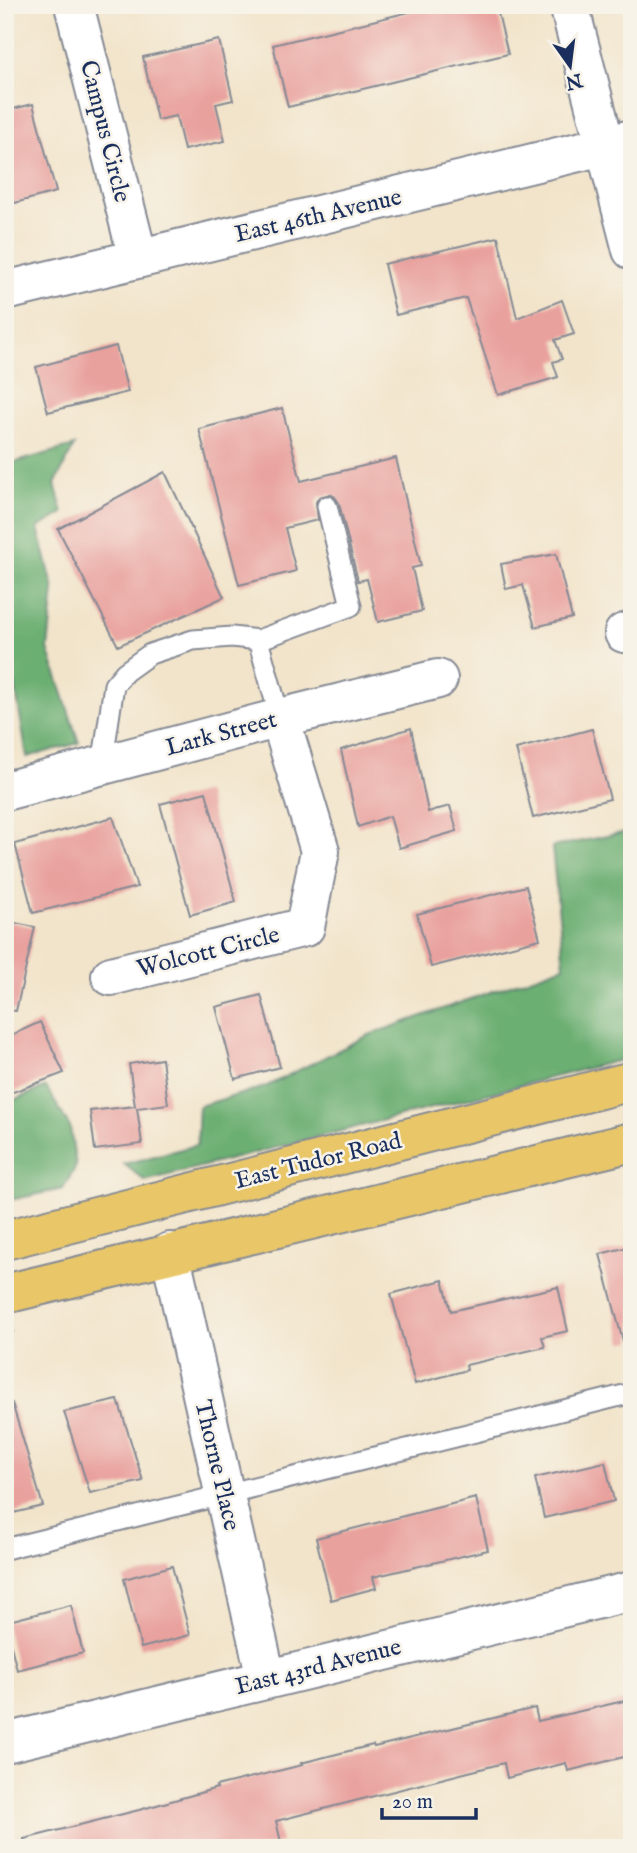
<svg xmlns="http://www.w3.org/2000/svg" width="637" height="1853" viewBox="0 0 637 1853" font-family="'IM FELL English',serif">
	<rect width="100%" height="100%" fill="#f7f3e8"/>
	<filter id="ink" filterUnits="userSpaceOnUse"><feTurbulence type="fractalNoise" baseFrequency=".0143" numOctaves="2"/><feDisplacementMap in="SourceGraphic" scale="14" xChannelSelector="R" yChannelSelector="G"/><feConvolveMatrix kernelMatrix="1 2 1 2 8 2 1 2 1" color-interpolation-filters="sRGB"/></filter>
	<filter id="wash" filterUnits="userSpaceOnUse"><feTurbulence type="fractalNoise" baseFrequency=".00686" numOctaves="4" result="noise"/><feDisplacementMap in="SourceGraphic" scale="28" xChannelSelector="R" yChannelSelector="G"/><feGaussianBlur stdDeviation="1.57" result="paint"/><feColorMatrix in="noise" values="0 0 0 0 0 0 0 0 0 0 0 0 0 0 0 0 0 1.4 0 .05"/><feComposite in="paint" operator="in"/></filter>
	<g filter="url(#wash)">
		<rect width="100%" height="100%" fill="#f2e4ca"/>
		<path fill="#6caf72" stroke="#446f68" stroke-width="2" d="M74,446L55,484L63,513L38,528L54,590L48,649L79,743L27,757L5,626V465Z
			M632,831V1057L145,1181L124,1164L197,1145L199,1106L265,1087L369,1035L564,966L552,847Z
			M46,1087L70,1127L76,1166L63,1189L5,1201V1104Z"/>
		<g id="blocks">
			<path fill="#e9a19e" d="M438,5H496L508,54L288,107L273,45Z
				M219,40L233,100L216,104L225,141L184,150L176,116L157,120L143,57Z
				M33,104L56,192L11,204L5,180V111Z
				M498,237L517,318L562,300L574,334L555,340L562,359L553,362L558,377L498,395L466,298L396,315L384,264Z
				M116,346L128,392L48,412L36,367Z
				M282,408L301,481L396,458L421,566L412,568L422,611L378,622L367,579L358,581L339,503L335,497L330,494L319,497L316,502L318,520L285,528L296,571L239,585L199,429Z
				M165,472L224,597L118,646L58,529Z
				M556,554L572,618L535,627L523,585L506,589L501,564Z
				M411,728L428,812L450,806L457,831L399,848L390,816L358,827L341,750Z
				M592,729L610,799L533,818L516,749Z
				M206,792L236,902L190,915L160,804Z
				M113,817L137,887L33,913L15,844Z
				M526,886L540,939L431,967L417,914Z
				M5,921L35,927L16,1011L5,1010Z
				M261,995L280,1067L235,1079L216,1007Z
				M40,1022L64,1073L5,1095V1038Z
				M162,1059L168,1104L137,1108L142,1144L95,1150L90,1111L135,1106L129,1064Z
				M632,1246V1341L623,1342L600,1254Z
				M443,1280L451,1311L558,1287L568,1331L542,1337L545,1347L466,1365L467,1370L415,1384L391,1294Z
				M118,1400L143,1481L90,1493L64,1412Z
				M12,1403L43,1506L5,1515V1404Z
				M605,1462L614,1501L544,1518L535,1478Z
				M476,1498L488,1550L373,1577L376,1588L331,1600L316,1538Z
				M172,1566L190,1635L141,1648L124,1579Z
				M71,1605L83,1653L17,1670L5,1622Z
				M632,1699V1755L568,1771L566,1763L507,1778L504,1763L276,1821L281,1842L257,1848H25L24,1839L139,1810L217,1788L216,1786L302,1765L301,1763L373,1745L374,1747L535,1708L538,1721Z"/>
		</g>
	</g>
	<g filter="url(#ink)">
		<use href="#blocks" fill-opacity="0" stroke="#868a94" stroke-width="2"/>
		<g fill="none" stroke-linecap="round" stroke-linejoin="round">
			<defs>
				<path id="lane" d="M280,718L258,640L351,606L327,506
					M102,766L114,685L125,672L150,654L193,640L232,637L258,640
					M5,1549L632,1393"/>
				<path id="street" d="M74,5L138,258
					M569,5L632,250
					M5,291L632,139
					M624,633L632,631
					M5,791L280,718L438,679
					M111,976L305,927L320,851L280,718
					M170,1252L266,1678
					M5,1743L632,1591"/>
				<path id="primary" d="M5,1240L632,1081
					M5,1294L632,1142"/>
			</defs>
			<use href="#lane" stroke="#868a94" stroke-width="23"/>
			<use href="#street" stroke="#868a94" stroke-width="42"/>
			<use href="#primary" stroke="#868a94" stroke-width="42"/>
			<path stroke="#868a94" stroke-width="4.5" stroke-dasharray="2 5" stroke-linecap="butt" d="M5,1333L16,1330"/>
			<use href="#lane" stroke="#fff" stroke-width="19"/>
			<use href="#street" stroke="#fff" stroke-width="38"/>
			<use href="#primary" stroke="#e9c769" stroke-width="38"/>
		</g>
	</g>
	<g text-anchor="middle" stroke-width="5" stroke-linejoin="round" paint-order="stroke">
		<g font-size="24" fill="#1b2f5e" stroke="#f7f3e8">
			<text transform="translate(106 131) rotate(76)" y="8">Campus Circle</text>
			<text transform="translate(318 215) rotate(-13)" y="8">East 46th Avenue</text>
			<text transform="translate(221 733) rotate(-15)" y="8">Lark Street</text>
			<text transform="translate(208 951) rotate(-14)" y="8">Wolcott Circle</text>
			<text transform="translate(318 1160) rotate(-14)" y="8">East Tudor Road</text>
			<text transform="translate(218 1465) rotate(77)" y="8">Thorne Place</text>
			<text transform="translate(318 1666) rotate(-14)" y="8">East 43rd Avenue</text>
		</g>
	</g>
	<rect width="637" height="1853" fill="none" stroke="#f7f3e8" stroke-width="28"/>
	<g transform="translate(570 66) rotate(166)" stroke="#f7f3e8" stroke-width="5" paint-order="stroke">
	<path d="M0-5L12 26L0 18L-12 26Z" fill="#1b2f5e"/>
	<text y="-10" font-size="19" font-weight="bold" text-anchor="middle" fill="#1b2f5e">N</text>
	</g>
	<path d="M382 1808v10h94v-10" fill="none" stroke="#1b2f5e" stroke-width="3.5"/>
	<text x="392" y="1808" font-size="21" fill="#1b2f5e" stroke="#f7f3e8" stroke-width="5" paint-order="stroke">20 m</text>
</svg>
